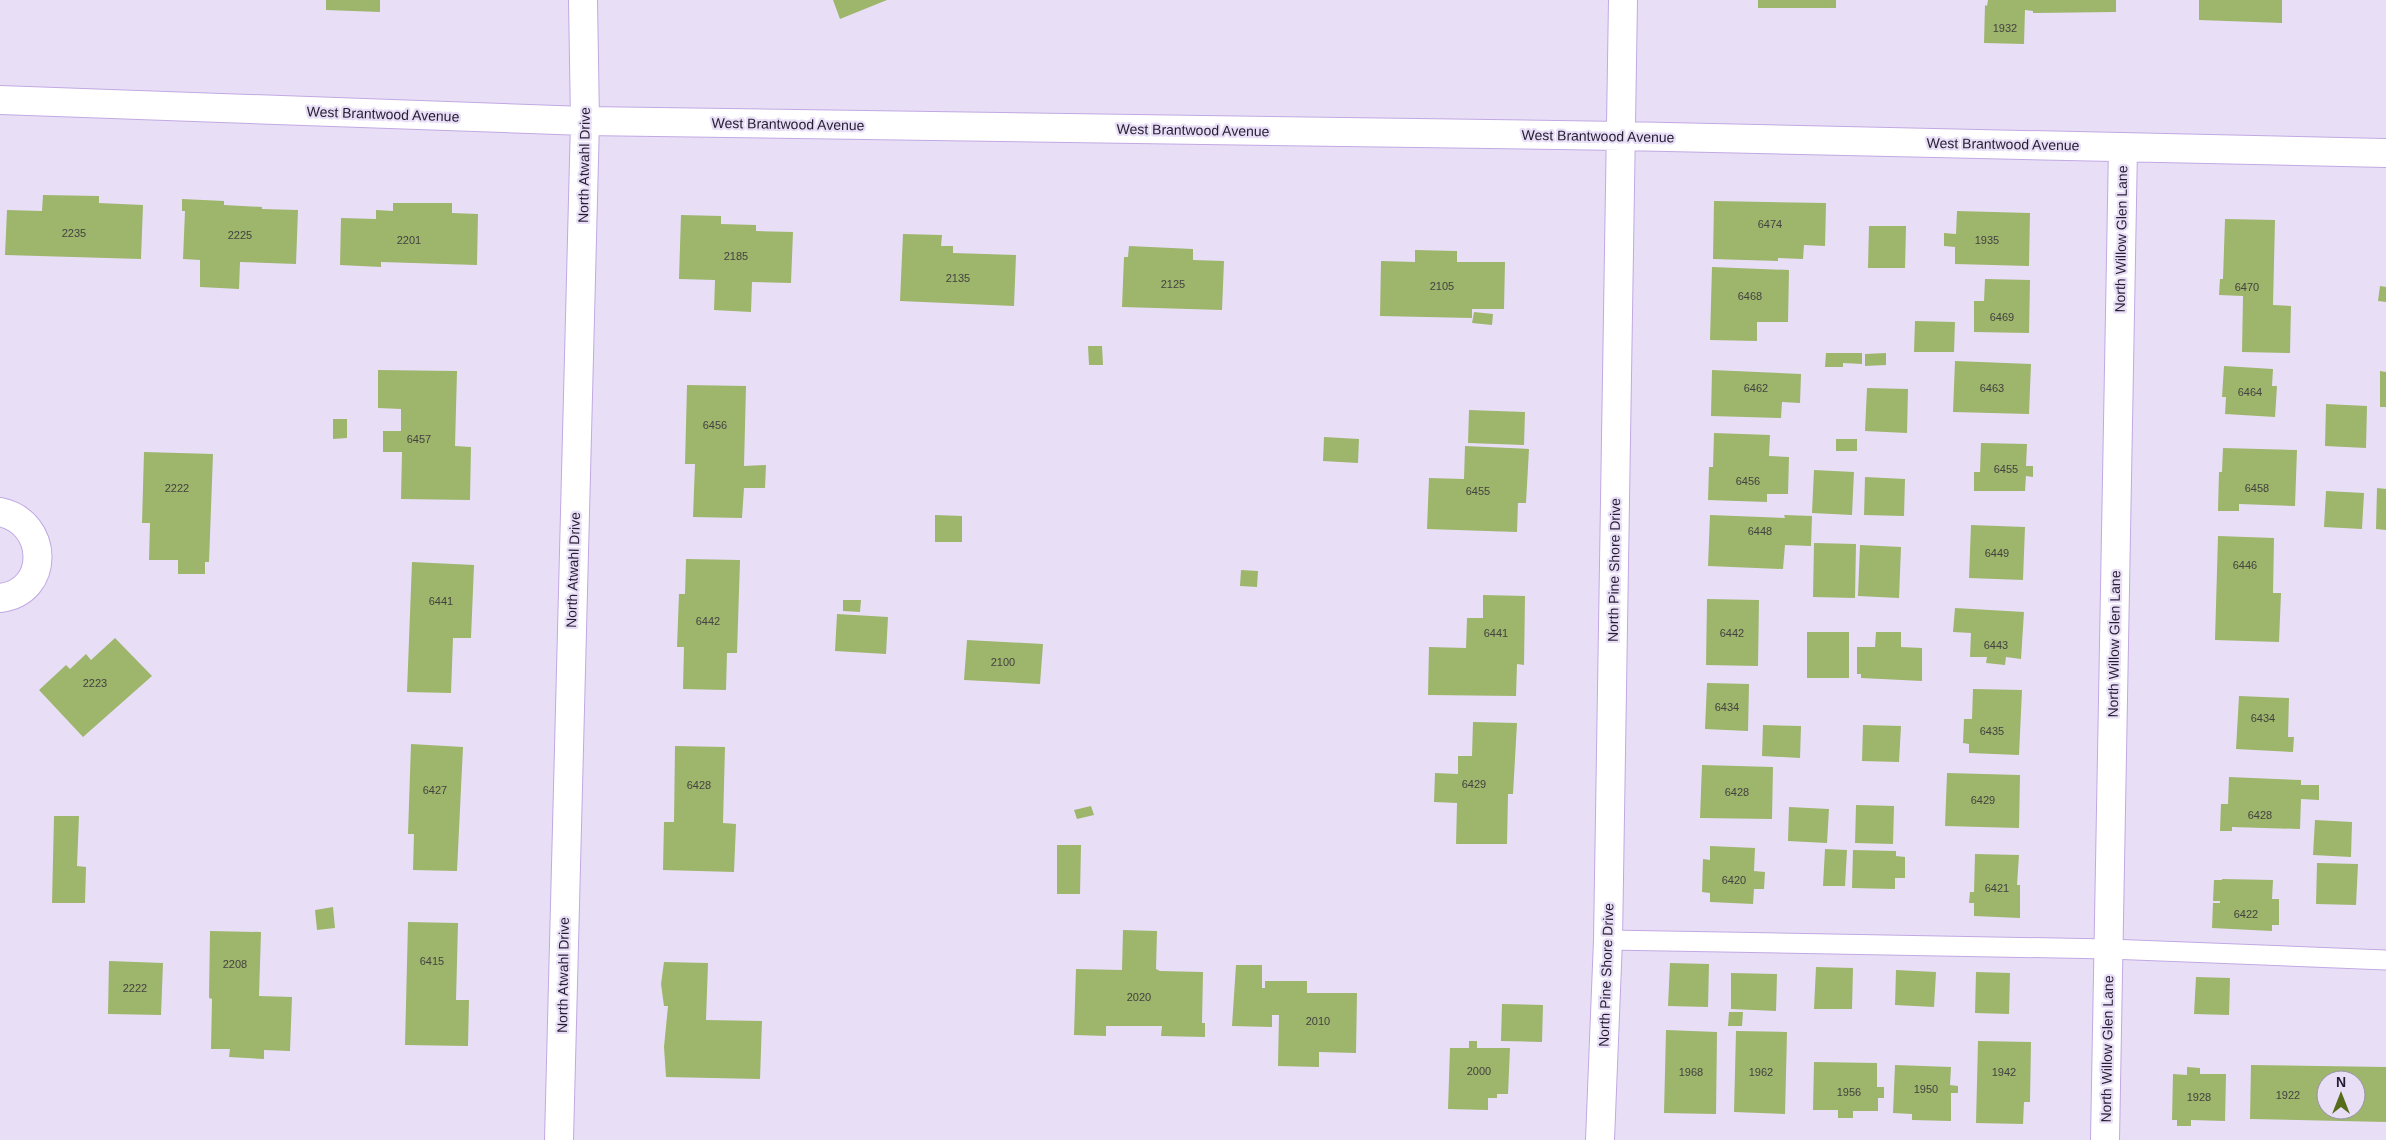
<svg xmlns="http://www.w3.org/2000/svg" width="2386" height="1140" viewBox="0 0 2386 1140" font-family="Helvetica,sans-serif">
	<rect width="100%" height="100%" fill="#e8dff7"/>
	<path fill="#9eb56c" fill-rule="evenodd" d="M326,0H380V12L326,10Z
		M833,0H887L840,19Z
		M1758,0H1836V8H1758Z
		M1988,0H2116V12L2033,13V11L2025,10L2024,44L1984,43L1985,5L1987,6Z
		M2199,0H2282V23L2199,20Z
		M43,195L99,196V203L143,205L141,259L5,255L7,210L42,211Z
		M182,199L224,201V205L262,207V209L298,210L296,264L240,262L239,289L200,287V260L183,259L185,211H182Z
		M1714,201L1826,203L1825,246L1804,245L1803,259L1778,258V261L1713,259Z
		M393,203H452V213L478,214L477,265L381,262V267L340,265L341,218L376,219V210L393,211Z
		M1957,211L2030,213L2029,266L1955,264V247L1944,246V233L1956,234Z
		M681,215L721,216V224L756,225V231L793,232L791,283L752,282L751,312L714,310L715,280L679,279Z
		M2225,219L2275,220L2273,305L2291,306L2290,353L2242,352L2243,296L2219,295L2220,279H2223Z
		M1869,226H1906L1905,268H1868Z
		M903,234L942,235L941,246H953V253L1016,255L1014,306L900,301Z
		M1129,246L1193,249V260L1224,261L1222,310L1122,307L1124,257H1128Z
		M1415,250L1457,251V262H1505L1504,309H1472V318L1380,316L1381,261L1415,262Z
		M1712,267L1789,270L1788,322H1757V341L1710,340Z
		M1985,279L2030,280L2029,333L1974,332V301H1984Z
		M2380,286L2386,287V302L2378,301Z
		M1474,312L1493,314L1492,325L1472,323Z
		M1915,321L1955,322L1954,352H1914Z
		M1088,346H1102L1103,365H1089Z
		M1826,353H1862V364L1843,363V367H1825Z
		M1886,353V365L1865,366V354Z
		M1955,361L2031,364L2029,414L1953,412Z
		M2224,366L2273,369L2272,386H2277L2275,417L2225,414L2226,397H2222Z
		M378,370L457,371L455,446L471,447L470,500L401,499L402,452H383V431H401V409L378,408Z
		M1712,370L1801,374L1800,403L1782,402L1781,418L1711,416Z
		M2380,371L2386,372V407H2380Z
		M687,385L746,386L744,466L766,465L765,488H744L742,518L693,517L695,464H685Z
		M1867,388L1908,389L1907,433L1865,431Z
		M2326,404L2367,406L2366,448L2325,446Z
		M1469,410L1525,412L1524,445L1468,443Z
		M333,419H347V438L333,439Z
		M1714,433L1770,435L1769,456L1789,457L1788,494H1767V502L1708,500L1709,467H1713Z
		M1324,437L1359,439L1358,463L1323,461Z
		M1836,439H1857V451H1836Z
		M1981,443L2027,444L2026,466H2033V477L2026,476L2025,491H1974V472H1980Z
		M1465,446L1529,449L1526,503H1518L1517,532L1427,529L1429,478L1464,479Z
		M2223,448L2297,450L2295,506L2239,504V511H2218L2219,472H2222Z
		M144,452L213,454L209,562H205V574H178V560H149L150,523H142Z
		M1814,470L1854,472L1852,515L1812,513Z
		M1865,477L1905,479L1904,516L1864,515Z
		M2377,488L2386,489V530L2376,529Z
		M2326,491L2364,493L2362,529L2324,527Z
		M935,515L962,516V542H935Z
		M1710,515L1785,518L1784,515L1812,516L1811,546L1785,545L1783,569L1708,566Z
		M1971,525L2025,527L2023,580L1969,578Z
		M2218,536L2274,538L2273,593H2281L2279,642L2215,640Z
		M1814,543L1856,544L1855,598L1813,597Z
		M1860,545L1901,547L1899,598L1858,596Z
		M686,559L740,560L737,653H727L726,690L683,689L684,647H677L679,594H685Z
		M412,562L474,565L471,638H453L451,693L407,692Z
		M1241,570L1258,571L1257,587L1240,586Z
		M1483,595L1525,596L1524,665L1517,664L1516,696L1428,695L1429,647L1466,648L1467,618H1483Z
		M1707,599L1759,600L1758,666L1706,665Z
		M843,600H861L860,612L843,611Z
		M1955,608L2024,612L2021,659L2006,657L2005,665L1986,663L1987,657H1970L1971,633L1953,632Z
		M837,614L888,617L886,654L835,651Z
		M1807,632H1849V678H1807Z
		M1876,632H1901V647L1922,648V681L1861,678V674H1857V647H1875Z
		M115,638L152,676L83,737L39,690L66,665L70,669L86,654L91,660Z
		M967,640L1043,644L1040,684L964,680Z
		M1707,683L1749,684L1748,731L1705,729Z
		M1973,689L2022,690L2019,755L1969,753V744L1963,743L1964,719H1972Z
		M2239,696L2289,698L2288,737H2294L2293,752L2236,749Z
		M1473,722L1517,723L1513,794H1508L1507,844H1456L1457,803L1434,802L1435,773L1458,774V756H1472Z
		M1763,725L1801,726L1800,758L1762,756Z
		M1863,725L1901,726L1899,762L1862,761Z
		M411,744L463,747L457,871L413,870L414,834H408Z
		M675,746L725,747L723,823L736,824L734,872L663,870L664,822H674Z
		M1702,765L1773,767L1772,819L1700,818Z
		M1947,773L2020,775L2019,828L1945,826Z
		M2229,777L2301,780V785H2319V800L2301,799L2300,829L2232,827V831H2220L2221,804H2228Z
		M1856,805L1894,806L1893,844L1855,843Z
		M1091,806L1094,815L1077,819L1074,810Z
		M1789,807L1829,809L1827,843L1788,841Z
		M54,816H79L77,866L86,867L85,903H52Z
		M2315,820L2352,822L2351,857L2313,855Z
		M1057,845H1081L1080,894H1057Z
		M1710,846L1755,848L1754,871L1765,872L1764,889H1754L1753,904L1710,902V893L1702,892L1703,859L1710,860Z
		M1825,849L1847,850L1845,886H1823Z
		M1853,850L1896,851V856L1905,857V878H1895V889L1852,888Z
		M1975,854L2019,855L2017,885H2020V918L1974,916V903H1969L1970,892H1974Z
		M2317,863L2358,864L2356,905L2316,904Z
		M2222,879L2273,880L2272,899H2279V925H2272V931L2212,928L2213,903H2220V901H2213L2214,880H2222Z
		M333,907L335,928L317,930L315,910Z
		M408,922L458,923L456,1000H469L468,1046L405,1045Z
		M1123,930L1157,931L1156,969L1160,971L1203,972L1202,1023H1205V1037L1161,1036L1162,1026H1106V1036L1074,1035L1076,969L1122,970Z
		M210,931L261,932L259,996L292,997L290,1051L264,1050V1059L229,1057L230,1049H211L212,999L209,998Z
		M109,961L163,963L161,1015L108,1014Z
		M664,962L708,963L706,1020L762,1021L760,1079L666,1077L664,1047L668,1006H664L661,984Z
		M1670,963L1709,964L1708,1007L1668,1006Z
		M1236,965H1262V988H1265V981H1307V993H1357L1356,1053L1319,1052V1067L1278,1066L1279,1015H1272V1027L1232,1026Z
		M1816,967L1853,968L1852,1009H1814Z
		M1896,970L1936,972L1934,1007L1895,1005Z
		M1976,972L2010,973L2009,1014L1975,1013Z
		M1731,973L1777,974L1776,1011L1731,1009Z
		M2196,977L2230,978L2229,1015L2194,1014Z
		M1502,1004L1543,1005L1542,1042L1501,1041Z
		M1729,1012H1743L1742,1026H1728Z
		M1666,1030L1717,1032L1716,1114L1664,1113Z
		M1736,1031L1787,1032L1785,1114L1734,1112Z
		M1469,1041H1477V1048H1510L1508,1094H1497V1098H1488V1110L1448,1109L1450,1048H1469Z
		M1978,1041L2031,1042L2030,1102H2024L2023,1124L1976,1123Z
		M1814,1062L1877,1063V1087H1884V1098H1878V1111H1853V1118H1838V1110H1813Z
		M1895,1065L1951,1067L1950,1085L1958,1086V1093H1951V1121L1912,1120V1114L1893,1113Z
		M2251,1065L2386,1067V1122L2250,1119ZM2326,1080H2356V1110H2326Z
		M2187,1067L2200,1068V1074H2226L2225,1121L2191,1120V1126H2177V1120H2172L2173,1074L2187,1075Z"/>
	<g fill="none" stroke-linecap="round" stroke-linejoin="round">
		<defs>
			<path id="service" d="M1608,940L2109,949L2386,960"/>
			<path id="minor" d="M0,100L585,121L1622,136L2386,153
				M0,512C49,522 51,592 0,598
				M559,1140L585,121L583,0
				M1600,1140L1608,940L1623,0
				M2105,1140L2123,147"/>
		</defs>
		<use href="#service" stroke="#c1a9e2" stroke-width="21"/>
		<use href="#minor" stroke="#c1a9e2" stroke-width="30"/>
		<use href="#service" stroke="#fff" stroke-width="19"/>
		<use href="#minor" stroke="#fff" stroke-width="28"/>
	</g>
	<g text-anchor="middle" stroke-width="4.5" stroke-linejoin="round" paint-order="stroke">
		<g font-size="11" fill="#434240">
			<text x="2005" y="32">1932</text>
			<text x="1770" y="228">6474</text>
			<text x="74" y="237">2235</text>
			<text x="240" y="239">2225</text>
			<text x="409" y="244">2201</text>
			<text x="1987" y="244">1935</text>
			<text x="736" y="260">2185</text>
			<text x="958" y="282">2135</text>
			<text x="1173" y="288">2125</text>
			<text x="1442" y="290">2105</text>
			<text x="2247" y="291">6470</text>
			<text x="1750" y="300">6468</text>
			<text x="2002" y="321">6469</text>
			<text x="1756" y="392">6462</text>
			<text x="1992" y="392">6463</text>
			<text x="2250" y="396">6464</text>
			<text x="715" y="429">6456</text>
			<text x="419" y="443">6457</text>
			<text x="2006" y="473">6455</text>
			<text x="1748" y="485">6456</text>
			<text x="177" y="492">2222</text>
			<text x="2257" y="492">6458</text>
			<text x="1478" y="495">6455</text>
			<text x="1760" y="535">6448</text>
			<text x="1997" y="557">6449</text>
			<text x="2245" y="569">6446</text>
			<text x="441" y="605">6441</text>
			<text x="708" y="625">6442</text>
			<text x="1496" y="637">6441</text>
			<text x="1732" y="637">6442</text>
			<text x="1996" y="649">6443</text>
			<text x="1003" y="666">2100</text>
			<text x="95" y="687">2223</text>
			<text x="1727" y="711">6434</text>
			<text x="2263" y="722">6434</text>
			<text x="1992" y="735">6435</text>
			<text x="1474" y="788">6429</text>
			<text x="699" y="789">6428</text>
			<text x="435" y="794">6427</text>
			<text x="1737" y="796">6428</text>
			<text x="1983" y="804">6429</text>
			<text x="2260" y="819">6428</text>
			<text x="1734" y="884">6420</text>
			<text x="1997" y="892">6421</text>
			<text x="2246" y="918">6422</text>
			<text x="432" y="965">6415</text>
			<text x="235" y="968">2208</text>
			<text x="135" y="992">2222</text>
			<text x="1139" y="1001">2020</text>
			<text x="1318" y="1025">2010</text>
			<text x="1479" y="1075">2000</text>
			<text x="1691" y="1076">1968</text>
			<text x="1761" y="1076">1962</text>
			<text x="2004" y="1076">1942</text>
			<text x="1926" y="1093">1950</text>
			<text x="1849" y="1096">1956</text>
			<text x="2288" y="1099">1922</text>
			<text x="2199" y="1101">1928</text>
		</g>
		<g font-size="14" fill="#251c31" stroke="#e8dff7">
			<text transform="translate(383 114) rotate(2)" y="5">West Brantwood Avenue</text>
			<text transform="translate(788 124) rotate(1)" y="5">West Brantwood Avenue</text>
			<text transform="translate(1193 130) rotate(1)" y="5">West Brantwood Avenue</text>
			<text transform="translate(1598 136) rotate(1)" y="5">West Brantwood Avenue</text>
			<text transform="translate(2003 144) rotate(1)" y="5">West Brantwood Avenue</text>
			<text transform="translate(584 165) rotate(-89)" y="5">North Atwahl Drive</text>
			<text transform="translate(2121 239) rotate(-89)" y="5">North Willow Glen Lane</text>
			<text transform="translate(573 570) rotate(-88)" y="5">North Atwahl Drive</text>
			<text transform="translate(1614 570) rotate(-89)" y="5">North Pine Shore Drive</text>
			<text transform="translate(2114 644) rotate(-89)" y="5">North Willow Glen Lane</text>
			<text transform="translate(563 975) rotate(-89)" y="5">North Atwahl Drive</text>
			<text transform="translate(1606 975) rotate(-88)" y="5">North Pine Shore Drive</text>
			<text transform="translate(2107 1049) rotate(-89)" y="5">North Willow Glen Lane</text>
		</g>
	</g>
	<g transform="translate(2341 1095)"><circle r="24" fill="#e8dff7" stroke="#9a91a8"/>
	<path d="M0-4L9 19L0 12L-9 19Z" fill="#576c1b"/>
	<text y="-8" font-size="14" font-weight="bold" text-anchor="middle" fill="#251c31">N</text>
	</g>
</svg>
